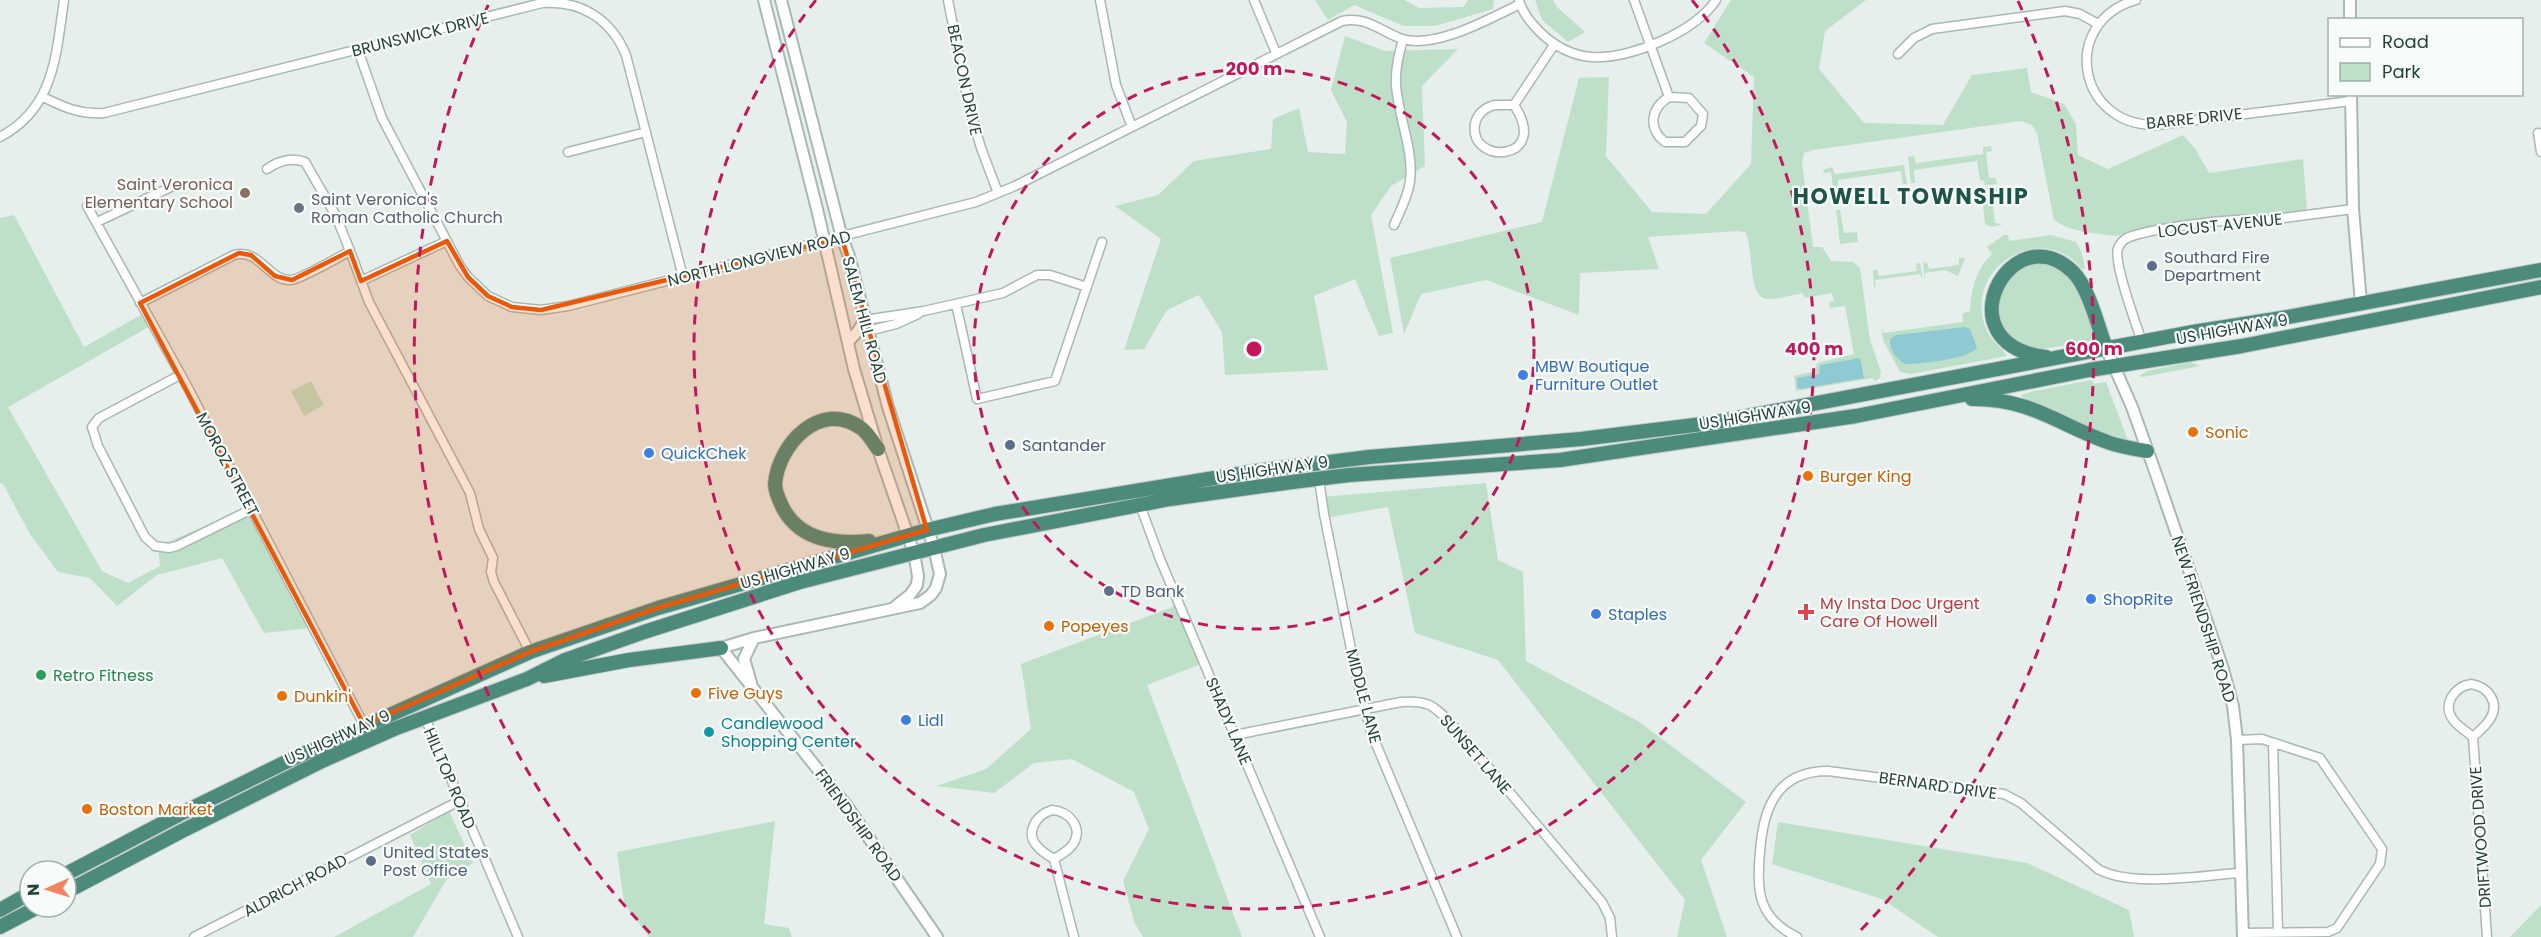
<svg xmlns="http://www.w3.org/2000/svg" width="2541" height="937" viewBox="0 0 2541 937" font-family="Poppins,sans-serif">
	<rect width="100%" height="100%" fill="#e6efeb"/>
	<path fill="#bfe0c8" d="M1315,0H1404L1419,8L1463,7L1468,0H1494L1493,9L1435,26H1404L1354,5L1328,20Z
		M1535,0H1553L1557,7L1585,32L1568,42L1542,20Z
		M1731,0H1866L1825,31L1819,69L1864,123L1943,125L1972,75L2027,68L2031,92L2064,104L2076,124L2078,155L2108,169L2183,135L2196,150L2209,173L2303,159L2307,212L2176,224L2116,236L2084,232L2066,227L2054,220L2037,133L2032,125L2021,121L1813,150L1804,153L1802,162L1813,247H1822L1831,261L1853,262L1860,268L1870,340L1881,372L1880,378L1874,381L1873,378L1796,391L1794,376L1815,371L1817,363L1854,354L1845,306L1830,308L1829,302L1834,301L1832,293L1804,298L1803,293C1792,295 1780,299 1769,299C1746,300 1755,248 1745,232L1737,231L1648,237L1659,269L1580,273L1579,315L1486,280L1421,294L1404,334L1390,258L1542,222L1579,78L1609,77L1606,156L1652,212L1706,214L1751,164L1754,77L1704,43Z
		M1345,36L1385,51L1458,49L1422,86L1425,166L1391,186L1371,215L1393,333L1379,336L1355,279L1314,296L1328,370L1225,375L1222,332L1199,295L1167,310L1144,349L1124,350L1161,239L1115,206L1158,195L1194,161L1271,149L1273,119L1299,108L1308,152L1345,154L1347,122L1331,90Z
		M1991,146L1992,151L1986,152L1989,178H1996L1997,184L1985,185L1984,181L1980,180L1977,161L1914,170L1915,183H1911L1908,157L1914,156L1916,163L1983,154V147Z
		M1904,165L1907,184H1903L1901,171L1838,180L1839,205H1835L1831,172L1824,173L1823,170L1832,167L1835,174Z
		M1998,187V192L1991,193L1995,223L2003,224L1991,227L1985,224L1982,196L1986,193L1985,188Z
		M1836,210H1840L1844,233L1857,232L1858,242L1840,244Z
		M14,215L84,347L146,312L154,324L8,407L102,571L128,583L160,566L158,546L250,507L312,628L264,633L222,558L157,575L117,606L90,578L58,572L30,534L3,484L0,483V218Z
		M2004,235H2008L2009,241L2051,235L2076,242L2082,253L2085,269H2082C2043,221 1967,264 1984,323C1989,341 2001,345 2007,356L1911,374L1900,372L1883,340L1881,326L1883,333L1963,322L1962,314L1970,311C1971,290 1976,269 1992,254L1987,247Z
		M1959,258H1965L1958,276L1945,270L1925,273V280L1923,263L1927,262L1929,269L1959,265Z
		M1920,263L1923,280L1920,274L1875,280L1876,287H1874L1873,270H1877L1879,276L1917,271L1916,264Z
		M2041,263C2079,272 2083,304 2094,337L2091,338L2092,341L2042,349L2018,343L2004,330L1997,316L2002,284L2027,264Z
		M2190,362L2200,366L2143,377L2139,376L2147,371Z
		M2092,380L2094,384L2106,382L2129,443H2121L2022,397L2021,395L2030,392Z
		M311,381L324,405L304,416L291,391Z
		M1486,483L1498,560L1523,572L1526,661L1638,721L1746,802L1701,860L1727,937H1677L1685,900L1498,660L1415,633L1388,507L1325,518L1322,497Z
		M1178,605L1206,662L1147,685L1242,937H1143L1135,924L1123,881L1149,829L1134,792L1072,759L1034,763L994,793L936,786L986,769L1031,729L1021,664Z
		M449,811L473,863L446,880L413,937H334L431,884L410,835Z
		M775,821L764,924L789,928L792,937H649L624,903L617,852Z
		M1778,822L2027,863L2129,910L2134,937H1938L1882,899L1772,864Z
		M2541,905V937H2510Z"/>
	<path fill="#8ec9d4" d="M1965,327L1970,329L1977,348C1968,359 1921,364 1906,364C1896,360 1889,349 1890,339L1896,335Z
		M1860,358L1864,378L1800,389L1797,387V378L1819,374L1820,365Z"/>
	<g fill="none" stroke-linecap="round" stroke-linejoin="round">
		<defs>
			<path id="minor" d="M948,0L969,107L981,148L998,193
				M1100,0L1116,85L1132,127
				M1254,0L1276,53
				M1519,0C1522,12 1530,22 1539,31C1553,45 1569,55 1591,57C1629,60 1695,32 1716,0
				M1634,0L1669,97
				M2136,0C2059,22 2077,127 2157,125L2351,101
				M358,50L382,118L460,266L468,277L488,296L512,307L541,310L568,306L976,202L1015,186L1342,21C1367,16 1380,31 1402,39C1436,49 1489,19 1520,4
				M1898,54L1914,38L1932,29L2065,11L2080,14L2098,24
				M43,97C63,107 81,115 104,113L542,3C581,0 611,19 626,55L683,277
				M1669,97L1689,98L1703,114L1701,126L1685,142H1665C1647,128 1651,108 1669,97Z
				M1494,105H1514C1552,162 1468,166 1475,124C1477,113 1485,108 1494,105Z
				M1514,105L1554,45
				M2538,133L2541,152
				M0,137C55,108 56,54 64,0
				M568,152L646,132
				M87,206L187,386L364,725
				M97,222L173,186
				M1394,225C1400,211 1408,197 1410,181C1414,150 1398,116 1396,85C1395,69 1399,54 1403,39
				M350,251L369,302L470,493L479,529L493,558L491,572L494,582L530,652
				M361,281L447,241
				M140,303L234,255C260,248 268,281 291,280C301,279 339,257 350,251L336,216L305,162C292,157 278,161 267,169
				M956,304L977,399L1055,381L1102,242
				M865,320L924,311L1003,293L1037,275H1050L1087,287
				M868,331L896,324L918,314
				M2142,342C2136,324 2113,262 2118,248C2120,244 2123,240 2127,238C2147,229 2240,216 2260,221L2353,209
				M180,375L99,418L92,427L98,446L145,537L155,546L169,548L177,546L252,509
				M1319,479L1324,514L1356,674L1371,732L1457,937
				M1140,505L1160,559L1320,937
				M2471,684C2489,687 2500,703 2490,719C2486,726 2478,732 2473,737C2467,732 2459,727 2454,721C2441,705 2454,687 2471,684Z
				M425,718L518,937
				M1235,735L1401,702C1428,700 1433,705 1452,724L1602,902L1610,918L1612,937
				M2473,737L2487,937
				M2237,740L2262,739L2320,758L2382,849L2380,864L2337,928L2328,932L2243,933
				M2273,743L2278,932
				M1052,810C1069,811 1084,828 1073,844C1069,851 1060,855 1054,859C1049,856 1042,852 1038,847C1024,833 1036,815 1052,810Z
				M1054,859L1074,937
				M194,937L461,800
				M1797,937C1758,918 1756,891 1760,852C1763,808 1777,771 1828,771L2004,794L2021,803L2098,869C2131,888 2202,875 2241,873"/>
			<path id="tertiary" d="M764,0L817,209L854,369L878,449L914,553L918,576L917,585L910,595L896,606
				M781,0L842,238L849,256L888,407L934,548L940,574L936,588L931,595L920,603L754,638L721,648L847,806L937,937
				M2350,0V20
				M2351,94L2353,209L2361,303
				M848,342L858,331L865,320
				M2106,348L2132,407L2157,477L2223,669L2233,706L2237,740L2243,937
				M751,683L744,659L754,638"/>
			<path id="trunk" d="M2046,357C1940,344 2012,212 2073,272C2089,288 2098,327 2106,348
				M1972,399C2030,398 2059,425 2110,443C2122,447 2135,449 2147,451
				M869,541C836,544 802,541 784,510C780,502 775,493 775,484C778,445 820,399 861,428C868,433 873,442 878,449
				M544,676L629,660L721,648
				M66,874L180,814L292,759L530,652L658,608L927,530L995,514L1257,471L1369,457L1581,439L1711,423L2193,332L2282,318L2541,270
				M66,892L182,831L322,761L394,729L527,679L565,660L644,632L800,582L984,535L1170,499L1292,482L1349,475L1560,460L1856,416L2089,370L2242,346L2541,287
				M0,910L30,893
				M0,927L38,907"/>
		</defs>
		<use href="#minor" stroke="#a8b8b2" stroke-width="11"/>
		<use href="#tertiary" stroke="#a8b8b2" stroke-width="14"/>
		<use href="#trunk" stroke="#c2cac8" stroke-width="16"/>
		<use href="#minor" stroke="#fff" stroke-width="8"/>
		<use href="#tertiary" stroke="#fff" stroke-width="10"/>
		<use href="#trunk" stroke="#4c8a7c" stroke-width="14"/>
	</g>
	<path fill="#e8590c" fill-opacity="0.2" stroke="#e8590c" stroke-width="4.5" stroke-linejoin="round" d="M842,238L927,530L658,608L530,652L364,725L140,303L239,253L251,255L275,276L292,280L350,251L361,281L447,241L468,277L488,296L512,307L541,310Z"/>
	<g fill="none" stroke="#c2185b" stroke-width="3" stroke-dasharray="10 8">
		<circle cx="1254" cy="349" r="280"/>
		<path d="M1692 0A560 560 0 1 1 816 0"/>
		<path d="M650 933A840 840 0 0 1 490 1M2018 1A840 840 0 0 1 1858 933"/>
	</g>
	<circle fill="#8d6e63" stroke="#f7fbf9" stroke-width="2" cx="245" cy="193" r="6"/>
	<circle fill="#6b7280" stroke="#f7fbf9" stroke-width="2" cx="299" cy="208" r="6"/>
	<g fill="#5c6f8a" stroke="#f7fbf9" stroke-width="2">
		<circle cx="2152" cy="266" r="6"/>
		<circle cx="1010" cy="445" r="6"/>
		<circle cx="1109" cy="591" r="6"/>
		<circle cx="371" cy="861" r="6"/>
	</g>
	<g fill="#3f7fe0" stroke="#f7fbf9" stroke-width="2">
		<circle cx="1523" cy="375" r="6"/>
		<circle cx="649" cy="453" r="6"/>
		<circle cx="2091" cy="599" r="6"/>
		<circle cx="1596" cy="614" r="6"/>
		<circle cx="906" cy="720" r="6"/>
	</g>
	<g fill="#e8710a" stroke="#f7fbf9" stroke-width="2">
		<circle cx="2193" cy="432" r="6"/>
		<circle cx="1808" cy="476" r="6"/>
		<circle cx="1049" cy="626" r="6"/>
		<circle cx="696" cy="693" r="6"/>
		<circle cx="282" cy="696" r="6"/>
		<circle cx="87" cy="809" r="6"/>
	</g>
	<path fill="#e0444e" stroke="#f7fbf9" stroke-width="2" d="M1803 603h6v6h6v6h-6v6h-6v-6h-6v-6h6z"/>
	<circle fill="#2e9e5b" stroke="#f7fbf9" stroke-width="2" cx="41" cy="675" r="6"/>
	<circle fill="#0f9aa8" stroke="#f7fbf9" stroke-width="2" cx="709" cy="732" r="6"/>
	<g text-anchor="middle" stroke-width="4.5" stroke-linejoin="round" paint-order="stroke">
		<g font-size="16" fill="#24423a" stroke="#f7fbf9">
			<text transform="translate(420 34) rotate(-14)" y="6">BRUNSWICK DRIVE</text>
			<text transform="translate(965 80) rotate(78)" y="6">BEACON DRIVE</text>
			<text transform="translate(2194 118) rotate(-6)" y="6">BARRE DRIVE</text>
			<text transform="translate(2220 225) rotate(-6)" y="6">LOCUST AVENUE</text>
			<text transform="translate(759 258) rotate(-14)" y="6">NORTH LONGVIEW ROAD</text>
			<text transform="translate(865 320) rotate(75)" y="6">SALEM HILL ROAD</text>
			<text transform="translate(2232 329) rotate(-10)" y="6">US HIGHWAY 9</text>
			<text transform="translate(1755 415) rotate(-9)" y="6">US HIGHWAY 9</text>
			<text transform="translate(228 464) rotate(62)" y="6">MOROZ STREET</text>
			<text transform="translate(1272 469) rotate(-8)" y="6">US HIGHWAY 9</text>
			<text transform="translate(795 568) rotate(-16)" y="6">US HIGHWAY 9</text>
			<text transform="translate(2204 619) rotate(72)" y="6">NEW FRIENDSHIP ROAD</text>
			<text transform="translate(1364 696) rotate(75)" y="6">MIDDLE LANE</text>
			<text transform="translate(1229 721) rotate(67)" y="6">SHADY LANE</text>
			<text transform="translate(337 737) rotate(-24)" y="6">US HIGHWAY 9</text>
			<text transform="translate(1476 754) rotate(49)" y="6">SUNSET LANE</text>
			<text transform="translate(450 778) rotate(67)" y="6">HILLTOP ROAD</text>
			<text transform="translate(1938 785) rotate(8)" y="6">BERNARD DRIVE</text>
			<text transform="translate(859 825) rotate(54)" y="6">FRIENDSHIP ROAD</text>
			<text transform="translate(2480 837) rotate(-94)" y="6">DRIFTWOOD DRIVE</text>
			<text transform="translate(295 885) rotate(-28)" y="6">ALDRICH ROAD</text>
		</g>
		<g font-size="16" fill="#785e54" stroke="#f7fbf9" text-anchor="end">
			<text x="233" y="190">Saint Veronica<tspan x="233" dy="18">Elementary School</tspan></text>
		</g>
		<g font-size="16" fill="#5b616d" stroke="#f7fbf9" text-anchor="start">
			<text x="311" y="205">Saint Veronica's<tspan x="311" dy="18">Roman Catholic Church</tspan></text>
		</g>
		<g font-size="16" fill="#4e5e75" stroke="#f7fbf9" text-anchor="start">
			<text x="2164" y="263">Southard Fire<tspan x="2164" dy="18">Department</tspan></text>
			<text x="1022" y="451">Santander</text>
			<text x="1121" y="597">TD Bank</text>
			<text x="383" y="858">United States<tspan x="383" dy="18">Post Office</tspan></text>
		</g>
		<g font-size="16" fill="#366cbe" stroke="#f7fbf9" text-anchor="start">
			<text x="1535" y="372">MBW Boutique<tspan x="1535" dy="18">Furniture Outlet</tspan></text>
			<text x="661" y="459">QuickChek</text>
			<text x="2103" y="605">ShopRite</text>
			<text x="1608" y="620">Staples</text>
			<text x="918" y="726">Lidl</text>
		</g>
		<g font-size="16" fill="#c56008" stroke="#f7fbf9" text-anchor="start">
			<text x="2205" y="438">Sonic</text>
			<text x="1820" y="482">Burger King</text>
			<text x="1061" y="632">Popeyes</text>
			<text x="708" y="699">Five Guys</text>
			<text x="294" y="702">Dunkin'</text>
			<text x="99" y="815">Boston Market</text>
		</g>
		<g font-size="16" fill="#be3a42" stroke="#f7fbf9" text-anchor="start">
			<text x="1820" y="609">My Insta Doc Urgent<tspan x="1820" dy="18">Care Of Howell</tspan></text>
		</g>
		<g font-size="16" fill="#27864d" stroke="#f7fbf9" text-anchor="start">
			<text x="53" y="681">Retro Fitness</text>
		</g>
		<g font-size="16" fill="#0d838f" stroke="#f7fbf9" text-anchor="start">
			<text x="721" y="729">Candlewood<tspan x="721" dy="18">Shopping Center</tspan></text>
		</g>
		<g font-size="22" font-weight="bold" letter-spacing="1.5" fill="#1f5548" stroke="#f7fbf9">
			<text x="1911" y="204">HOWELL TOWNSHIP</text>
		</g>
	</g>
	<circle cx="1254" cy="349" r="9" fill="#c2185b" stroke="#f7fbf9" stroke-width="3"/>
	<g font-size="18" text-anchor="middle" font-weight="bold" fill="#c2185b" stroke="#f7fbf9" stroke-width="4.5" stroke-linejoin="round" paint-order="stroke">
		<text x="1254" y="75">200 m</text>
		<text x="1814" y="355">400 m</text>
		<text x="2094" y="355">600 m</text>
	</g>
	<rect x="2328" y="18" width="195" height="78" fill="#f7fbf9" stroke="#a3b1ad" stroke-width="1.5"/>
	<rect x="2340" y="38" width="30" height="9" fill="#ffffff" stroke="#a3b1ad" stroke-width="1.5"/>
	<text x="2382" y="48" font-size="18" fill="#24423a">Road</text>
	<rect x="2340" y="63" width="30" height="18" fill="#bfe0c8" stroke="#a3b1ad" stroke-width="1.5"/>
	<text x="2382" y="78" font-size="18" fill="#24423a">Park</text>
	<g transform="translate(48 889) rotate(267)"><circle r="28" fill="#f7fbf9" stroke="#a3b1ad" stroke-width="1.5"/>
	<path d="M0-4.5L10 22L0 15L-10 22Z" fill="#f4845f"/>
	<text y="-9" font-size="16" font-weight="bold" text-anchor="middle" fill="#24423a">N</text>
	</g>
</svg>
